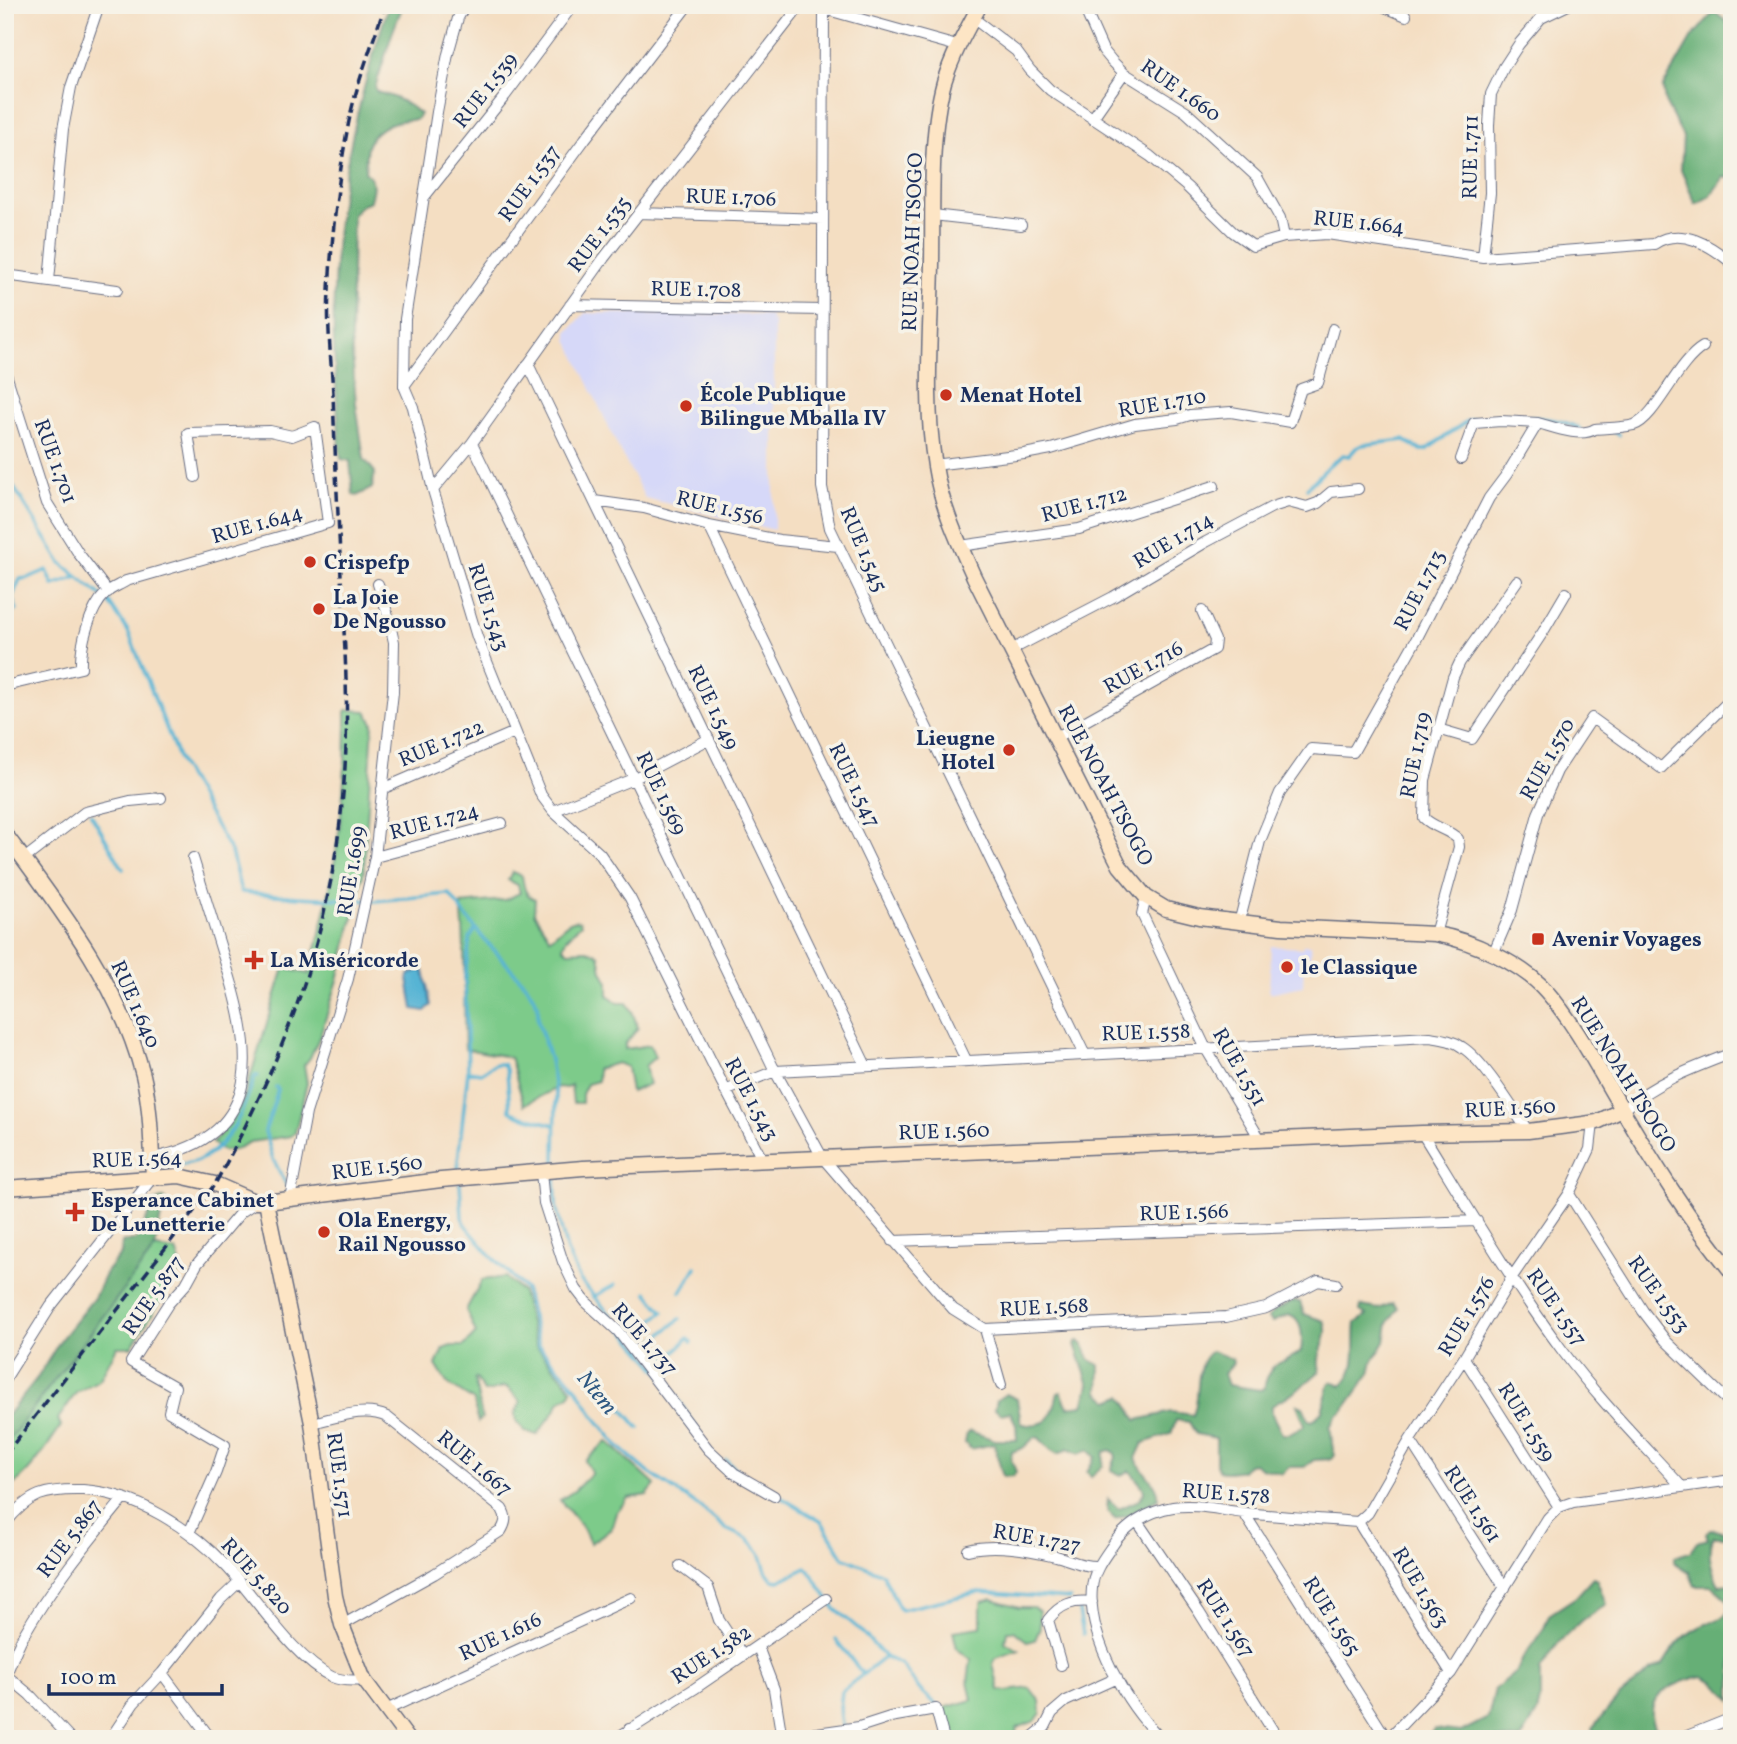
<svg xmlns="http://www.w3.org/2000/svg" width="1737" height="1744" viewBox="0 0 1737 1744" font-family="Vollkorn,serif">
	<rect width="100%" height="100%" fill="#f7f3e8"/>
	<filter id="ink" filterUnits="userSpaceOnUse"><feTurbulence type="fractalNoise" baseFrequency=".0143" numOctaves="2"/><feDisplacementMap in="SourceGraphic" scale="14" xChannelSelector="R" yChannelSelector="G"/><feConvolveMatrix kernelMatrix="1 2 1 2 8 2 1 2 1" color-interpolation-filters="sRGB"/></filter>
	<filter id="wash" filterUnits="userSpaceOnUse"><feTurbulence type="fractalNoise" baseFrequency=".00686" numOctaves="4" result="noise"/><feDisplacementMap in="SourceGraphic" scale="28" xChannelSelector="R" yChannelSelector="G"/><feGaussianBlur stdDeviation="1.57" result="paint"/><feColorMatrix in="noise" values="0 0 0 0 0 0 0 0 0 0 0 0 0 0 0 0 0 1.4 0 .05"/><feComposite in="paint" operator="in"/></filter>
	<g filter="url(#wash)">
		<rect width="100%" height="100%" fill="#f4dec2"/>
		<path fill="#d6d8f8" d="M585,313L771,315V322L774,321V530L645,498L618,447L568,340V332Z
			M1303,945H1311L1310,960H1304L1303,986L1269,993L1271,946L1302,948Z"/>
		<path fill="#7dcb8a" stroke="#4c7d74" stroke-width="2" d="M346,710L366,711L373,723L364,871L338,980L320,1036L310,1058L304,1065L307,1083L295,1133L291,1136L250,1142L234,1150L223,1151L212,1143L228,1125L244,1097L284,968L309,974C334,889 347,799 346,710Z
			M512,872L522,876C524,887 524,895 535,899L534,913L550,938C560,932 567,918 580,921L581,924L566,939L563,947L568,951L587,950L599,955L602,971L608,982V995L618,1003H627L632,1011L638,1028L625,1044V1049L650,1045L655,1057L645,1066L649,1084L631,1092L627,1067L617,1063L597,1069L598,1081L587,1084L582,1094V1103H573L571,1085L566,1088L558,1087L524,1105L510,1057L465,1049C463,1001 467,952 461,904L505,900L520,893L518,885L508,880Z
			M155,1248L176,1251L182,1268L131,1347H117L100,1379L76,1393L58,1419L61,1426C45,1450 29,1475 5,1491V1445Z
			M505,1277L522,1292L536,1346L572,1389L570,1395L559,1402L557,1408L537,1435L525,1431L516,1421L515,1413L521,1402C499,1377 510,1390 484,1392L476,1378H474L482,1418L478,1422L474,1401L447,1383L436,1365L443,1349L451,1346H464L476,1333L466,1310L482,1280Z
			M607,1441L655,1485L647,1495L628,1498L616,1513L611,1529L590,1543L583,1528L560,1500L574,1491L592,1473L585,1461Z
			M992,1599L1019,1607H1033L1039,1611L1040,1628L1035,1640L1028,1642L1014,1631H1007L1005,1642L1019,1650L996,1658L993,1664L999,1690L1007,1691L1030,1688L1040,1701L1041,1713L1035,1721L1017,1728L1015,1739H952L947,1727L944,1708L972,1700L968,1681L971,1659L957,1649L953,1631L981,1627V1602Z"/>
		<path fill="#66af76" stroke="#406f6a" stroke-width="2" d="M389,5H403L392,34L375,88L377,92C394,96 407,102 420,114L416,120C398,119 377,125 368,144C365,151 366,163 365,172C376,180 373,188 370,201L360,206L353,214L351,338L356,404L364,459L375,472L372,488L357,496L353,495L350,461L341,459L340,451C337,398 332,345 334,292C336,190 357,101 389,5Z
			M1714,12L1732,26V179L1724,177L1710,196L1696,204L1681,170L1683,137L1665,102L1663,87L1692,37Z
			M164,1198L168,1202L161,1216L155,1248L5,1445V1418L38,1377L61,1339L94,1298L106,1272L121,1254L122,1242L136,1240C141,1229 151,1216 150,1204Z
			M1294,1301L1300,1302L1304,1314L1324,1321C1332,1336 1314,1354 1320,1371L1294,1393L1278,1401L1272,1406V1414L1282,1434H1290L1305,1425L1297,1405L1303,1407L1309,1420L1313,1421L1322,1411L1329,1385L1332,1382L1341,1386C1361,1369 1353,1345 1356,1323L1367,1315L1360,1311L1361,1306L1379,1309L1393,1303L1398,1308L1388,1323L1385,1342L1373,1361L1370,1373L1343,1411L1337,1415L1330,1427C1333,1438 1330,1444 1335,1455L1332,1459L1314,1460L1304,1467H1289L1282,1474L1261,1468L1254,1463L1248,1464L1242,1471C1233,1470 1228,1474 1219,1471L1216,1464V1438L1196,1434L1189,1422L1176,1420L1171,1434L1143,1443L1136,1458C1141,1474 1161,1484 1158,1499L1128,1515L1115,1519L1107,1511L1108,1499L1119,1509L1137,1501L1144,1493L1143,1487L1130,1471L1121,1475L1111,1470L1116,1457L1114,1452L1110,1450L1104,1452L1103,1466L1091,1477L1087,1472L1095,1457L1088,1450L1079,1454L1068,1449L1058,1454L1051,1450L1039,1438L1035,1437L1023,1448L1012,1452L1011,1459L1016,1472L1013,1476L1003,1477L994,1444L971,1449L965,1443L967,1433L970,1431L995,1440H1017L1016,1424L1010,1412L1001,1414L995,1409L997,1400L1006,1394L1017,1399L1021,1423C1027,1426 1030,1425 1037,1424C1054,1422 1053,1407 1058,1393L1061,1392L1068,1407L1083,1405L1089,1385L1075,1344L1079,1341L1084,1346L1089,1359L1100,1366L1099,1392L1109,1401L1122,1396L1137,1420L1171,1412L1193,1415C1202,1395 1192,1364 1212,1351L1232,1359L1233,1363L1224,1374L1228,1385L1260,1390L1264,1388C1272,1355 1281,1368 1301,1351C1303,1337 1303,1319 1288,1315L1273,1322L1268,1318L1274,1311Z
			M1711,1529L1730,1534V1537H1714C1705,1548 1712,1572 1719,1585L1732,1584V1700L1715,1682L1703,1676C1687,1679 1652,1690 1652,1712C1651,1720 1657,1731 1660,1739H1597L1592,1728L1620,1696L1650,1671L1663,1665C1672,1648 1685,1633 1704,1625C1715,1620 1721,1621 1729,1611V1601L1712,1586H1695L1689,1572L1674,1562V1557L1690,1552L1697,1542L1708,1539L1706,1533Z
			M1593,1578L1597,1580L1606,1604L1583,1620L1559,1642L1540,1670V1700L1537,1713L1521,1739H1423L1435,1729L1461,1732L1488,1718L1495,1689L1517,1671L1523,1658L1544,1628L1549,1615L1576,1597Z"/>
		<path fill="#56b4d4" stroke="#387299" stroke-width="2" d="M419,970L424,971L431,1005L425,1011L413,1009L408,978L410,974Z"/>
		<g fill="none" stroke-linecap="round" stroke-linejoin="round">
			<path stroke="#56b4d4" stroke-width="3.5" d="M1519,417C1538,417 1563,419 1580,429
				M1612,431L1619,435
				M5,477L13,486L61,563L108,601L128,631L181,765L231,852L241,892L298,897L375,901L449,894L483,938L527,986L538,1005V1021L550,1060L556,1095L555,1167
				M1307,488L1333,462L1343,455L1349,456L1356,448L1362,445L1404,440L1421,450H1426L1467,421L1474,419
				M5,617L17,610L12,598L20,579L28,578L47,570L53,585L78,577
				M91,814L123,869
				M468,1071L481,1073L496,1064H503L507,1071L510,1110L518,1115L555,1125
				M276,1087L278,1090L265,1131L273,1159L287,1186
				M163,1165C174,1164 187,1165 197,1161C231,1146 244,1109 255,1076H258
				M459,1174L458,1161L468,1071L465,976L470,938L476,929
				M555,1175L556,1205L561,1228L567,1251L580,1280L665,1378L695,1427
				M460,1182L462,1217L466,1226L491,1256L525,1289L539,1346L577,1389L594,1416L619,1447L648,1472L700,1507L726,1529L748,1539L760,1553L766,1571L773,1580L779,1581L806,1568L809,1570L835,1609L859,1629L885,1657L842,1691L840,1709L844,1739
				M681,1292L696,1267
				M593,1297L615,1285
				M632,1337L663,1312L647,1292
				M642,1350L680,1319
				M655,1366L672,1355L688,1338L692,1342
				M615,1400L639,1428
				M726,1460L738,1471
				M777,1495L822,1522L843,1557L883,1574L900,1610L979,1592L1070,1599
				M1078,1605L1083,1634
				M836,1640L863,1674
				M885,1657L901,1664L920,1690L938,1707"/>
		</g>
	</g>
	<g filter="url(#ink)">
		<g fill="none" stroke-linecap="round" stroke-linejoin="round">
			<defs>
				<path id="street" d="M465,5L458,18L448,54L437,112L405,319L404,386L413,407L433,490L477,637L541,795L553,811L600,854L630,898L722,1083L762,1159
					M810,5L957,46
					M1083,5L1103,50L1112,61L1124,73L1186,112L1257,177L1280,218L1284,237
					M1380,5L1406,16
					M824,9L822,487L830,528L1084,1053
					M973,18L1016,51L1030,70L1050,90L1150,156L1187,187L1233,232L1253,246L1284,237L1327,234L1483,257L1654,244C1681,226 1710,245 1732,263
					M1092,119L1124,73
					M425,196L505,96L573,5
					M639,213L823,219
					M933,215L1021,225
					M1483,257L1490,193L1489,125L1491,94L1504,67L1519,44L1541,18L1568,5
					M5,275L117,290
					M49,281L63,129L71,87L99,5
					M570,305L822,310
					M528,364L866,1066
					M5,371L47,503L79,554L108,592
					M404,386L585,139L688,5
					M472,443L775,1071L822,1157L953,1309L985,1329L1226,1317L1266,1308L1318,1281L1336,1284
					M1461,459L1474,423L1501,421L1538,423
					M934,465L1024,454L1051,449L1135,424L1177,419L1190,415L1231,412L1290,422L1301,389L1318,383L1333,329
					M433,490L472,443L604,258L801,5
					M594,501L644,508L709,526L779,540L838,546
					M709,526L966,1060
					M960,546L1079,529L1214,486
					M1011,650L1113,597L1206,542L1272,507L1288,502L1307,507L1318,503L1331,492L1358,489
					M5,686L81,668C80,645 89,610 106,593C111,588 120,585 126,581L328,523L315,427L292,436L270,431L188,433L195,477
					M1438,729L1472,739L1543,632L1566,593
					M1055,738L1214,649L1215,640L1202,611
					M382,789L515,732
					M553,811L633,779L709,739
					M375,857L502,823
					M24,859L85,812L130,801L161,798
					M1146,897L1142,914L1206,1049L1260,1139
					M1239,923L1260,841L1280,793L1311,749L1353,752L1417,638L1489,498L1507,474L1538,423C1553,427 1580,438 1595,429C1607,428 1622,428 1634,425C1656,418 1677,362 1703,347
					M1435,934L1459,847L1458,839C1448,829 1434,828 1424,818L1425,780L1453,677L1460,662L1517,581
					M1493,954L1512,910L1538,814L1557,771L1592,718L1661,768L1732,698
					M725,1091L775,1071L1430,1037C1442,1039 1452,1040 1462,1047C1484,1061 1512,1108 1528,1131
					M1622,1110C1658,1081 1690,1069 1732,1053
					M1422,1133C1467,1206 1511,1281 1562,1350C1598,1399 1641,1442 1682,1487
					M152,1158C271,1135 252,1044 223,955C213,923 203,890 193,858
					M541,1172L544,1203L563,1262L576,1289L586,1302L618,1331L708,1449L734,1473L774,1496
					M1569,1194L1643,1311L1666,1341L1732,1405
					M290,1199L306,1113L348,979L375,857L393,692L394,642L387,612L378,584
					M893,1241L1477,1221
					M985,1329L1001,1385
					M1464,1358L1559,1507
					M5,1379L51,1306L153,1177
					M312,1423C336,1418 363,1406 387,1417L502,1509C507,1517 506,1523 501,1531L434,1574L342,1625
					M1410,1440L1505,1588
					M1244,1513L1387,1739
					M1137,1521L1199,1612L1278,1739
					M1358,1522L1368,1513L1410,1440L1464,1358L1512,1277L1569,1194L1590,1149L1593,1123
					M1358,1522L1451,1673
					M5,1524C29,1493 46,1489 83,1490C136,1493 190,1528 226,1566C257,1598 292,1657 332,1677C342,1681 353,1681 364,1680
					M189,1533L216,1472L225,1445L169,1412L175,1387L131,1362L168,1304L186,1284L197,1264L241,1212L256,1202
					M968,1550C996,1543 1029,1550 1056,1556C1071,1560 1083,1567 1099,1566
					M680,1566L708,1587L719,1620L743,1656
					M758,1647L774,1689L782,1739
					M1061,1665L1048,1620C1060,1604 1073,1600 1092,1602
					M162,1673L211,1739
					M6,1675L30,1695L71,1739
					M5,1677C11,1663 16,1649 23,1636C51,1587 88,1542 124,1498
					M386,1710L631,1598
					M629,1729L636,1739
					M1687,1736L1732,1718
					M782,1738L859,1727L890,1717L936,1709L944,1739
					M110,1739L134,1703L162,1673L221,1599L240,1581
					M615,1739L694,1689L826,1599
					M1030,1739L1045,1727L1052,1713L1066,1701L1117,1678
					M1161,1739C1127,1705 1087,1639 1092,1588C1093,1572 1103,1559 1112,1546C1125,1525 1149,1511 1173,1507C1198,1503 1222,1511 1246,1513C1283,1517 1321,1519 1358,1522
					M1388,1739L1451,1673L1548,1518L1559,1507L1573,1502L1732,1480"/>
				<path id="secondary" d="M980,5C966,31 953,54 944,82C929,136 933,208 932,263C931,328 924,403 935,466C941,505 958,541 974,577L1120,866L1146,897L1166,909L1199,917L1281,927L1435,934C1471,940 1523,964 1547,992C1576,1025 1597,1067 1619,1104C1653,1162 1689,1220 1732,1272
					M5,834C60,908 120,985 143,1075C151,1108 151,1143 153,1177
					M5,1188L179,1176L215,1184L256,1202H266L441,1180L583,1168L1422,1133L1528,1131L1584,1124L1597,1122L1622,1110
					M266,1202L312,1423L335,1596L342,1625L364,1680L408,1739"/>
			</defs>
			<use href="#street" stroke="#676c81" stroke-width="12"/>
			<use href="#secondary" stroke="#676c81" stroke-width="17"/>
			<use href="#street" stroke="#fff" stroke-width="10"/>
			<use href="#secondary" stroke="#fde5c5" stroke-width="14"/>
			<path stroke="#1b2f5e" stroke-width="3.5" stroke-dasharray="10 5" stroke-linecap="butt" d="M5,1455L215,1184C293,1042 340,909 346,746C348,689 344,632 341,576C338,515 335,454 333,393C331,359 327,324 329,290C332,234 338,177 349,121C357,82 373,43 385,5"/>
		</g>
	</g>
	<g fill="#c8321e" stroke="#f7f3e8" stroke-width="2.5">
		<circle cx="946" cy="395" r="7"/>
		<circle cx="686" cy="406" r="7"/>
		<circle cx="310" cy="562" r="7"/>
		<circle cx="319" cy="609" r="7"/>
		<circle cx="1009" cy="750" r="7"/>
		<rect x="1531" y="932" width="14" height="14" rx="3.5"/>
		<path d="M250.5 949.5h7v7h7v7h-7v7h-7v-7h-7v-7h7z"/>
		<circle cx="1287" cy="967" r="7"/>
		<path d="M71.5 1201.5h7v7h7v7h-7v7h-7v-7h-7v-7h7z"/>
		<circle cx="324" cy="1232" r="7"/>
	</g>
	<g text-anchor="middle" stroke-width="7" stroke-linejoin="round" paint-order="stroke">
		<g font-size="21" fill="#1b2f5e" stroke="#f7f3e8">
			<text transform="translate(485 90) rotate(-52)" y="7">RUE 1.539</text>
			<text transform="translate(1181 90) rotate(35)" y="7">RUE 1.660</text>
			<text transform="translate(1470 157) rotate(-89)" y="7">RUE 1.711</text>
			<text transform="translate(529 183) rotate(-54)" y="7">RUE 1.537</text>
			<text transform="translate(731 197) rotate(2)" y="7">RUE 1.706</text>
			<text transform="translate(1359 222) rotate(6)" y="7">RUE 1.664</text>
			<text transform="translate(599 234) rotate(-53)" y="7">RUE 1.535</text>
			<text transform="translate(912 242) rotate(-88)" y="7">RUE NOAH TSOGO</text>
			<text transform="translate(696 289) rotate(1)" y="7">RUE 1.708</text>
			<text transform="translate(1162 403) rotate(-10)" y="7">RUE 1.710</text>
			<text transform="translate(56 461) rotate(70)" y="7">RUE 1.701</text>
			<text transform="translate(1084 504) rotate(-15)" y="7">RUE 1.712</text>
			<text transform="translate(720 507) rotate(13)" y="7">RUE 1.556</text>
			<text transform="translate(257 524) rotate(-16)" y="7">RUE 1.644</text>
			<text transform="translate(1173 540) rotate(-31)" y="7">RUE 1.714</text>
			<text transform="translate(864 549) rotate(67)" y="7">RUE 1.545</text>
			<text transform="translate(1419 590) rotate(-63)" y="7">RUE 1.713</text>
			<text transform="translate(489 607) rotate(72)" y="7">RUE 1.543</text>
			<text transform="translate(1143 667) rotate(-29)" y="7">RUE 1.716</text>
			<text transform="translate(714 707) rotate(64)" y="7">RUE 1.549</text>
			<text transform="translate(441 743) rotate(-23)" y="7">RUE 1.722</text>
			<text transform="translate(1415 755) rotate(-79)" y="7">RUE 1.719</text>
			<text transform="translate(1547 759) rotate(-61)" y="7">RUE 1.570</text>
			<text transform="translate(855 785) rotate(64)" y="7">RUE 1.547</text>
			<text transform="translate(1106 785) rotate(62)" y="7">RUE NOAH TSOGO</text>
			<text transform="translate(662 793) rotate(64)" y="7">RUE 1.569</text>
			<text transform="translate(434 821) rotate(-15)" y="7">RUE 1.724</text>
			<text transform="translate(351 871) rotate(-81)" y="7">RUE 1.699</text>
			<text transform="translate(136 1004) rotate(66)" y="7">RUE 1.640</text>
			<text transform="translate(1146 1032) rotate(-2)" y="7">RUE 1.558</text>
			<text transform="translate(1240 1067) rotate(60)" y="7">RUE 1.551</text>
			<text transform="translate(1624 1074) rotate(58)" y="7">RUE NOAH TSOGO</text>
			<text transform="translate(752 1099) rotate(62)" y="7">RUE 1.543</text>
			<text transform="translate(1510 1108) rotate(-3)" y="7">RUE 1.560</text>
			<text transform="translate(944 1131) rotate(-2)" y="7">RUE 1.560</text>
			<text transform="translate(137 1159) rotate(-2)" y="7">RUE 1.564</text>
			<text transform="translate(377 1167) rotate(-7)" y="7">RUE 1.560</text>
			<text transform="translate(1184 1212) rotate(-2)" y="7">RUE 1.566</text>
			<text transform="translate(1659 1294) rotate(54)" y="7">RUE 1.553</text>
			<text transform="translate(153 1295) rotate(-55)" y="7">RUE 5.877</text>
			<text transform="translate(1044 1307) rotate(-3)" y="7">RUE 1.568</text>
			<text transform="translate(1557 1307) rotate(55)" y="7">RUE 1.557</text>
			<text transform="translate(1466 1316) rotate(-59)" y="7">RUE 1.576</text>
			<text transform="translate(645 1339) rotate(49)" y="7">RUE 1.737</text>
			<text transform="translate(1527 1422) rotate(58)" y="7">RUE 1.559</text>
			<text transform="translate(475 1463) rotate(40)" y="7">RUE 1.667</text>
			<text transform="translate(340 1475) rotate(82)" y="7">RUE 1.571</text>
			<text transform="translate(1226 1493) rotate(4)" y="7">RUE 1.578</text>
			<text transform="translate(1473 1504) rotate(57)" y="7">RUE 1.561</text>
			<text transform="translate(69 1538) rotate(-53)" y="7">RUE 5.867</text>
			<text transform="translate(1037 1538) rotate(10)" y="7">RUE 1.727</text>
			<text transform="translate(257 1576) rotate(48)" y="7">RUE 5.820</text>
			<text transform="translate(1421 1587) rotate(59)" y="7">RUE 1.563</text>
			<text transform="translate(1332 1616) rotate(58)" y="7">RUE 1.565</text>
			<text transform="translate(1226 1618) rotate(57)" y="7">RUE 1.567</text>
			<text transform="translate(500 1636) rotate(-25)" y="7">RUE 1.616</text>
			<text transform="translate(711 1654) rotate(-33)" y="7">RUE 1.582</text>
		</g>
		<g font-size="21" font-weight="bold" fill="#1b2f5e" stroke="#f7f3e8" text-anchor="start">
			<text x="700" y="401">École Publique<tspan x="700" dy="24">Bilingue Mballa IV</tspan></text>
			<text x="960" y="402">Menat Hotel</text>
			<text x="324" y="569">Crispefp</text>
			<text x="333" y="604">La Joie<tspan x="333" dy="24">De Ngousso</tspan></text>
			<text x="995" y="745" text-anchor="end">Lieugne<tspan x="995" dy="24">Hotel</tspan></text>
			<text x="1552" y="946">Avenir Voyages</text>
			<text x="270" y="967">La Miséricorde</text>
			<text x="1301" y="974">le Classique</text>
			<text x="91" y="1207">Esperance Cabinet<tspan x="91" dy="24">De Lunetterie</tspan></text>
			<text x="338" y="1227">Ola Energy,<tspan x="338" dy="24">Rail Ngousso</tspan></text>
		</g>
		<g font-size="23" font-style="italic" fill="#2d5781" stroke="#f7f3e8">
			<text transform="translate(598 1392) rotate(51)" y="8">Ntem</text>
		</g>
	</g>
	<rect width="1737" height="1744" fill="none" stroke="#f7f3e8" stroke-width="28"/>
	<path d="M49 1684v10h173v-10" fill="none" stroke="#1b2f5e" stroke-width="3.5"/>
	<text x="60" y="1684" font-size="21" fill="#1b2f5e" stroke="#f7f3e8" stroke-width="5" paint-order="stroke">100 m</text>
</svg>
